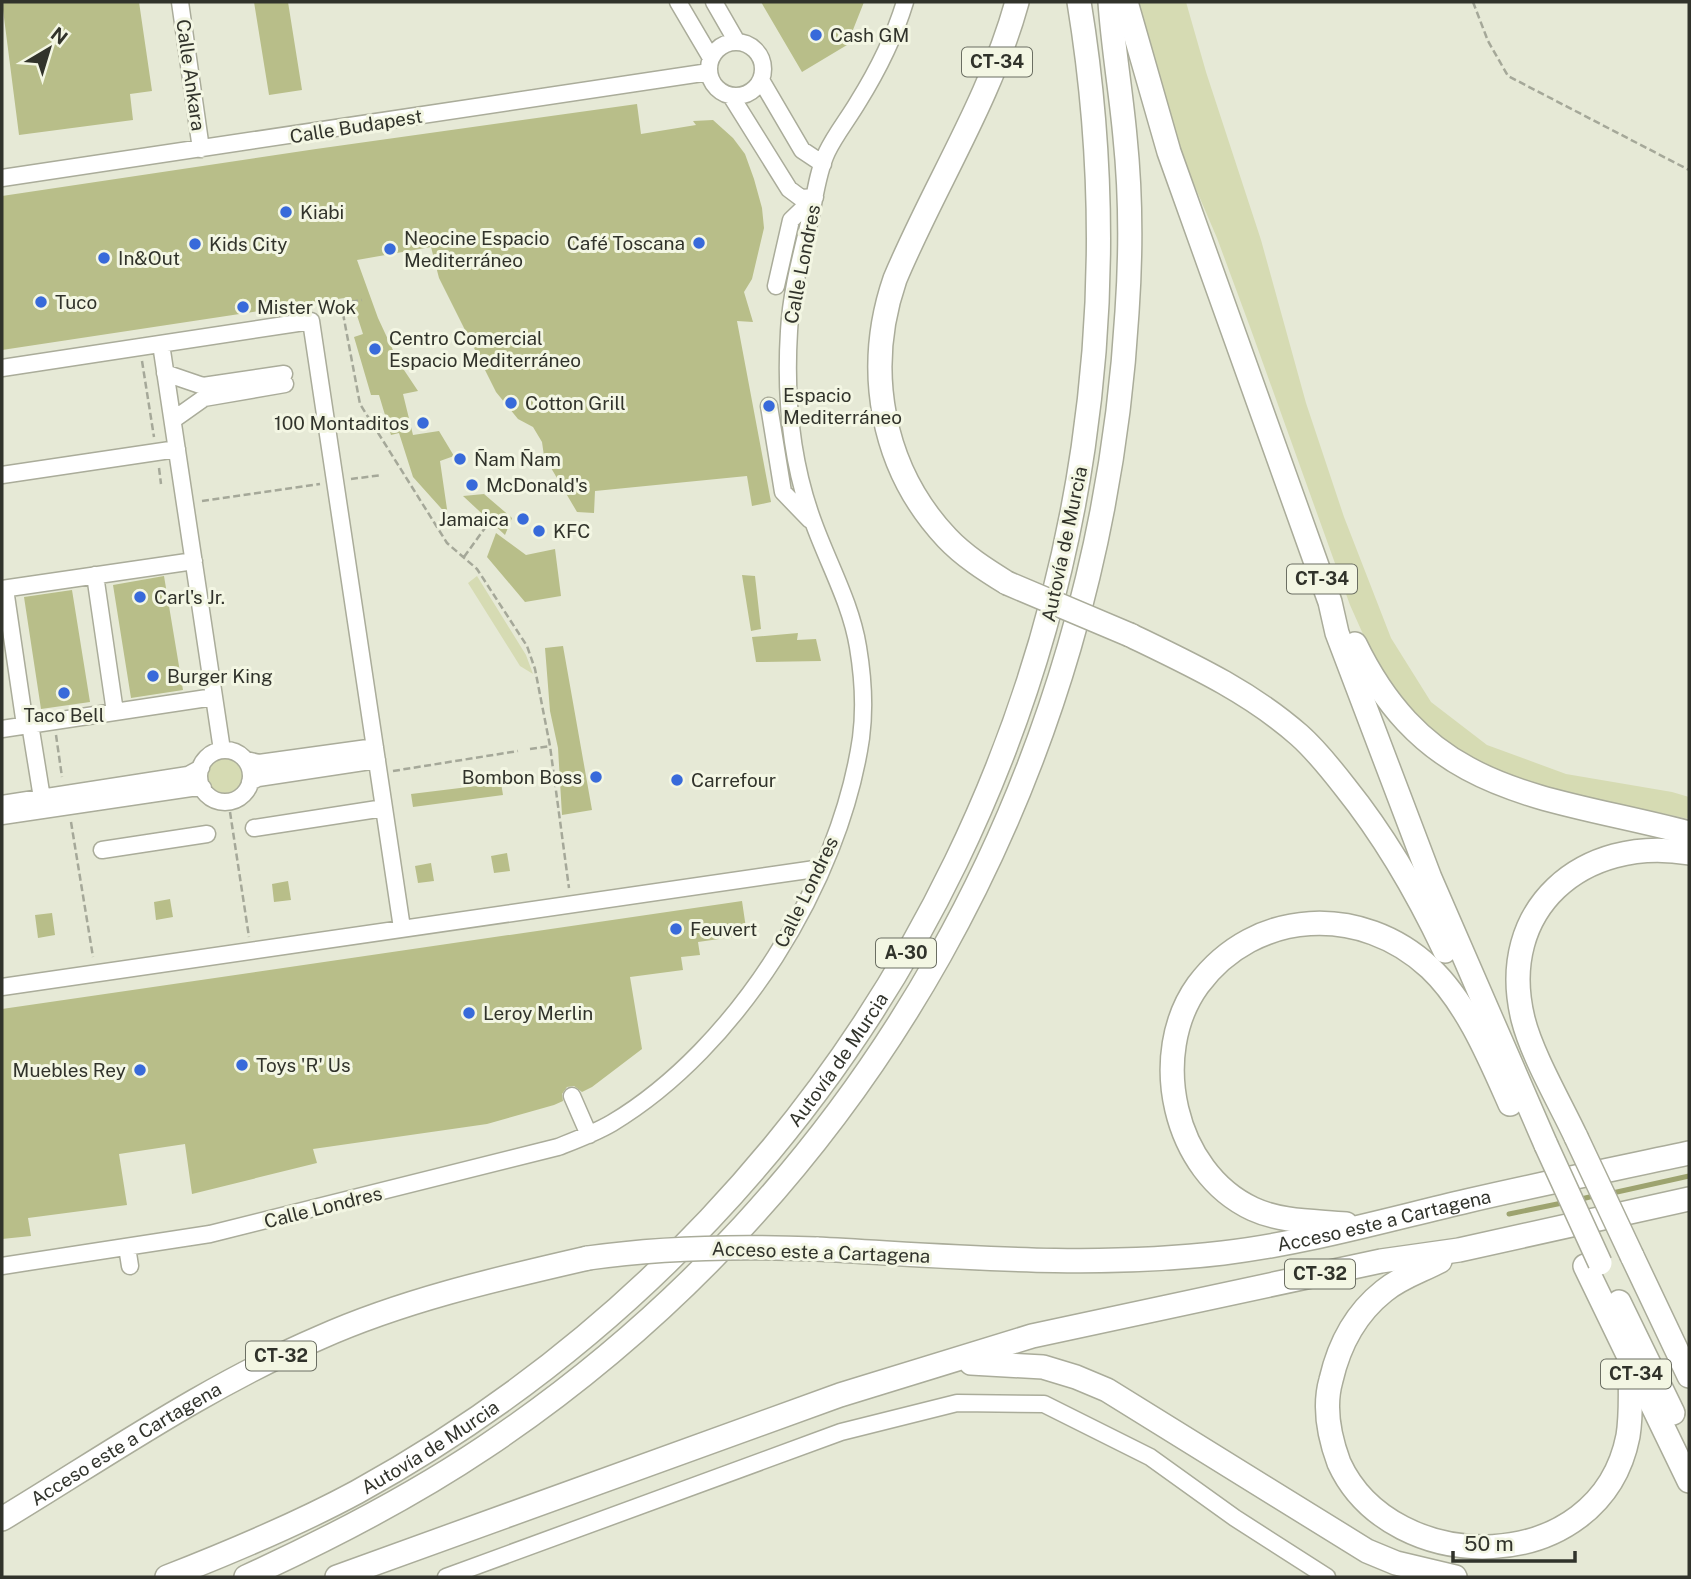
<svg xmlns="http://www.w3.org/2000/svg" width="1691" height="1579" viewBox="0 0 1691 1579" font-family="'Public Sans',sans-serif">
	<rect width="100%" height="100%" fill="#e6e9d6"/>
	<path fill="#d6dbb3" d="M1138,2H1186L1206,72L1261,240L1306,403L1344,517L1391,638L1431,702L1487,745L1566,774L1672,792L1689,797V819L1541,787L1483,765L1445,741L1404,705L1375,661L1350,605L1250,327L1217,238L1187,168L1165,104Z
		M477,576L526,655L533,674L520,666L468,583Z
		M199 776a26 26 0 1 1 52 0a26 26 0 1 1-52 0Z"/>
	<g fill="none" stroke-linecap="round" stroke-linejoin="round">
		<path stroke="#9da36f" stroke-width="5" d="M1608,1194L1689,1176
			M1577,1200L1598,1195
			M1509,1214L1567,1202"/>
	</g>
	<path fill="#b8be89" d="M2,2H139L152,91L130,94L133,120L19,135Z
		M254,2H288L302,90L269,95Z
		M761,2H864L847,45L802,72Z
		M637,104L641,134L696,125L693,121L713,120L733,138L745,154L754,179L762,208L764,228L752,279L744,292L753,322L737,321L771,502L752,506L747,476L595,491L594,513L577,512L544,456L542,442L533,427L518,419L496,392L439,278L431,247L357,260L378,318L398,361L418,391L403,394L413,435L439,431L454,456L440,461L448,516L413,477L399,433L391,435L379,395H371L354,337L363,334L351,297L2,350V196L316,149Z
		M484,494L512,518L505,535L463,496Z
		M496,533L526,555L555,549L561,596L525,602L487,557Z
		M742,575L755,576L761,629L751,631Z
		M164,576L183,690L131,698L113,585Z
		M72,590L90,702L41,709L24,597Z
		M798,633L797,640L816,639L821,661L756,662L752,637Z
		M563,646L592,810L562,815L558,748L550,711L545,648Z
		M501,783L503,795L413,807L411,794Z
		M507,853L510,871L494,873L491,856Z
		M431,863L434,881L418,883L415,866Z
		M288,881L291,900L274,902L272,884Z
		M170,899L173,917L156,920L154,902Z
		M742,901L747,935L698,942L700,955L681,957L683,970L630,977L642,1049L592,1087L582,1092L574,1086L567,1087L562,1094L563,1101L554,1105L487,1124L313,1149L317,1163L192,1194L185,1144L119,1154L127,1205L28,1218L31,1236L2,1239V1009Z
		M52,913L55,935L38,938L35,915Z"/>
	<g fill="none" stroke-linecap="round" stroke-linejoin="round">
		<defs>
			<path id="minor" d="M180,2L201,149
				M678,2L711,58
				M714,2L737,42
				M709 69a27 27 0 1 1 54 0a27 27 0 1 1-54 0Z
				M761,80L802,150L823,164
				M731,96L789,189L801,198L815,197
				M2,178L709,72
				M776,286L791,220L815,197
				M161,344L222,750
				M2,368L311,321L402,928
				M165,373L203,386L284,374
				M769,406L783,492L810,520
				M173,420L204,398L285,384
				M2,475L177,449
				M95,575L115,712
				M2,589L194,561
				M5,589L25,725
				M30,724L42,798
				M2,729L214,697
				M199 776a26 26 0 1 1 52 0a26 26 0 1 1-52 0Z
				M246,760L259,763L375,747
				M250,782L258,778L377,760
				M2,804L188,775L201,768
				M2,816L191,788H203
				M254,828L384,808
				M102,850L207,834
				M2,987L822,868
				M572,1096L589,1135
				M127,1247L130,1266
				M2,1266L210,1234L558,1147C576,1140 595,1133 612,1123C737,1048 840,882 861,738C865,708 863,677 858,647C851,604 829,565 814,524C791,463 785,396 789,331C791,292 802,253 811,215C815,195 818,171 827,152C835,135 848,119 858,102C878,70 894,38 905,2
				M446,1577L841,1432L957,1403L1044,1404L1150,1457L1235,1518L1327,1577"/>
			<g id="highway">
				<path d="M1126,2L1169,152L1330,602L1337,633L1430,878L1546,1145"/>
				<path d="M1007,583C986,570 964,556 947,538C881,468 864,369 895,279C934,186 990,100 1017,2"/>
				<path d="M1130,635C1190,664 1249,691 1299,735C1316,750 1331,769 1345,787C1386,838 1417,892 1445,951"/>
				<path d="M1355,644C1429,797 1544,795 1689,833"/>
				<path d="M1576,1137C1560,1103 1532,1055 1523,1019C1496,909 1583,835 1689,853"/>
				<path d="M1346,1224C1315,1221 1281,1222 1253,1209C1173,1172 1148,1054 1198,985C1255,908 1362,904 1430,968C1467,1003 1490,1059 1510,1104"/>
				<path id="s1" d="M816,1249C952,1256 1088,1269 1223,1253C1306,1243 1386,1220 1467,1201C1540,1184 1615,1169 1689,1153"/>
				<path d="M1632,1256L1689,1376"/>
				<path d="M1440,1261C1421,1271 1401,1277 1384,1291C1355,1314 1339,1345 1331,1380C1323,1408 1329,1436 1339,1463C1392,1579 1600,1579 1628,1436C1632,1411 1630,1386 1630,1362"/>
				<path d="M1585,1266L1689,1481"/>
				<path d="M1619,1302L1673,1413"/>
				<path d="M971,1363L1043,1367L1076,1377L1107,1390L1367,1551L1396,1563L1455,1577"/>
				<path id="s2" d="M2,1519C106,1456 207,1386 319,1338C404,1300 497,1279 588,1258"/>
				<path id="s3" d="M167,1577C231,1552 296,1525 357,1492C892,1197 1178,604 1079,2"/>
				<path d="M246,1577C329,1539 409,1498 485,1447C869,1190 1100,771 1127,312C1131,254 1131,195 1125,137C1121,92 1113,47 1110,2"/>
				<path d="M337,1577L840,1395L1032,1336L1381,1261L1459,1250L1689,1199"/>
			</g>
		</defs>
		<use href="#minor" stroke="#aaac9a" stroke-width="19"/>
		<use href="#highway" stroke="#aaac9a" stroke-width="26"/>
		<path stroke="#a5a899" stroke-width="2.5" stroke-dasharray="7 3.5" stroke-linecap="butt" d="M1473,2L1488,41L1508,76L1689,170
			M341,303L360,404L447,543L477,569L527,646L535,669L550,746L569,888
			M320,307L362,300
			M142,361L154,437
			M159,468L161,484
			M351,479L382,475
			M202,501L320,484
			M464,557L490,521
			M56,735L62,777
			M530,749L550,746
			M393,771L518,751
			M230,812L249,937
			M71,822L93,957"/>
		<use href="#minor" stroke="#fff" stroke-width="16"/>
		<use href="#highway" stroke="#fff" stroke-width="23"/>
		<defs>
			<path id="highway-bridge" d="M1007,583L1130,635
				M1576,1137L1632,1256
				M1546,1145L1600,1263
				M588,1258C664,1247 740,1246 816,1249"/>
		</defs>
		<use href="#highway-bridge" stroke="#aaac9a" stroke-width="26" stroke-linecap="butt"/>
		<use href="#highway-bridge" stroke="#fff" stroke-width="23"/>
	</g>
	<g fill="#386ada" stroke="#f3f6e3" stroke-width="2.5">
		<circle cx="816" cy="35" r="7"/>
		<circle cx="286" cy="212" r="7"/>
		<circle cx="699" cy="243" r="7"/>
		<circle cx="195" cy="244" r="7"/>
		<circle cx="390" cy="249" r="7"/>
		<circle cx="104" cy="258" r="7"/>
		<circle cx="41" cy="302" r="7"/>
		<circle cx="243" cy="307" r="7"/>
		<circle cx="375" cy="349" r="7"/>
		<circle cx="511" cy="403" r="7"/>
		<circle cx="769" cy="406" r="7"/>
		<circle cx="423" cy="423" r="7"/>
		<circle cx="460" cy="459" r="7"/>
		<circle cx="472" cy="485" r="7"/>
		<circle cx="523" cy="519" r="7"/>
		<circle cx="539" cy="531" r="7"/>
		<circle cx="140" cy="597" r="7"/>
		<circle cx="153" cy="676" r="7"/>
		<circle cx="64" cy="693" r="7"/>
		<circle cx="596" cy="777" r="7"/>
		<circle cx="677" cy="780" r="7"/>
		<circle cx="676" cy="929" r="7"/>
		<circle cx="469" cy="1013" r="7"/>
		<circle cx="242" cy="1065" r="7"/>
		<circle cx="140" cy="1070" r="7"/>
	</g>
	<g text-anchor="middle" stroke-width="6" stroke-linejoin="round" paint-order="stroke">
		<g fill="#f3f6e3" stroke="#6b6e62" stroke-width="2">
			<rect x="962" y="47.5" width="70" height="29" rx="5"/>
			<rect x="1287" y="564.5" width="70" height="29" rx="5"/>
			<rect x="876" y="938.5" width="60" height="29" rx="5"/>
			<rect x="1285" y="1259.5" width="70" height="29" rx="5"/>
			<rect x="246" y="1341.5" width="70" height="29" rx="5"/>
			<rect x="1601" y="1359.5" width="70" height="29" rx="5"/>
		</g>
		<g font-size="18" font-weight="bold" fill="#31332b">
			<text x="997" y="68">CT-34</text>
			<text x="1322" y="585">CT-34</text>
			<text x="906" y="959">A-30</text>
			<text x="1320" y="1280">CT-32</text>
			<text x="281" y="1362">CT-32</text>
			<text x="1636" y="1380">CT-34</text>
		</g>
		<g font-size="19" fill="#31332b" stroke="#f3f6e3" text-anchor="start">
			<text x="830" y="42">Cash GM</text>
			<text x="300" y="219">Kiabi</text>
			<text x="404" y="245">Neocine Espacio<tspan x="404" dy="22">Mediterráneo</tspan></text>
			<text x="685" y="250" text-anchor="end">Café Toscana</text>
			<text x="209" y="251">Kids City</text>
			<text x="118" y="265">In&amp;Out</text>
			<text x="55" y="309">Tuco</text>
			<text x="257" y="314">Mister Wok</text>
			<text x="389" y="345">Centro Comercial<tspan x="389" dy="22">Espacio Mediterráneo</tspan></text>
			<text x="783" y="402">Espacio<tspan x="783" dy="22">Mediterráneo</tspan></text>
			<text x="525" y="410">Cotton Grill</text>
			<text x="409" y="430" text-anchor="end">100 Montaditos</text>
			<text x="474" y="466">Ñam Ñam</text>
			<text x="486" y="492">McDonald's</text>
			<text x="509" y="526" text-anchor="end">Jamaica</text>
			<text x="553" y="538">KFC</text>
			<text x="154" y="604">Carl's Jr.</text>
			<text x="167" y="683">Burger King</text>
			<text x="64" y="722" text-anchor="middle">Taco Bell</text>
			<text x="582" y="784" text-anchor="end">Bombon Boss</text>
			<text x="691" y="787">Carrefour</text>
			<text x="690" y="936">Feuvert</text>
			<text x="483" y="1020">Leroy Merlin</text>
			<text x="256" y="1072">Toys 'R' Us</text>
			<text x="126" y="1077" text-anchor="end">Muebles Rey</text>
		</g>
		<g font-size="19" fill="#31332b" stroke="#f3f6e3">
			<text transform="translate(191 75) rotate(82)" y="7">Calle Ankara</text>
			<text transform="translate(356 126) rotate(-9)" y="7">Calle Budapest</text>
			<text transform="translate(802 264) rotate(-79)" y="7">Calle Londres</text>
			<text transform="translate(1064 544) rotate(-78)" y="7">Autovía de Murcia</text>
			<text transform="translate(806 892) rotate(-64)" y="7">Calle Londres</text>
			<text dy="7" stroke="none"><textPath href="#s3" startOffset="861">Autovía de Murcia</textPath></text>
			<text transform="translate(323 1207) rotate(-14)" y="7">Calle Londres</text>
			<text dy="7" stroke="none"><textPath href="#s1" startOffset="572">Acceso este a Cartagena</textPath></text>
			<text transform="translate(821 1252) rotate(2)" y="7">Acceso este a Cartagena</text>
			<text dy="7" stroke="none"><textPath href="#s2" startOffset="145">Acceso este a Cartagena</textPath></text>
			<text dy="7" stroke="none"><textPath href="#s3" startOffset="294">Autovía de Murcia</textPath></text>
		</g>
	</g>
	<rect width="1691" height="1579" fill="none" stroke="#31332b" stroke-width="7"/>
	<g transform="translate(49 49) rotate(38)" stroke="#f3f6e3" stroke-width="5" paint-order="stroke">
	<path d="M0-5L12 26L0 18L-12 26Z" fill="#31332b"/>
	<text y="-10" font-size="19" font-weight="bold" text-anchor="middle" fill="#31332b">N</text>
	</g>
	<path d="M1453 1551v10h122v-10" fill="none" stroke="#31332b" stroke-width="3.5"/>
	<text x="1464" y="1551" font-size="21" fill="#31332b" stroke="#f3f6e3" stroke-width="5" paint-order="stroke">50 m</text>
</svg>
